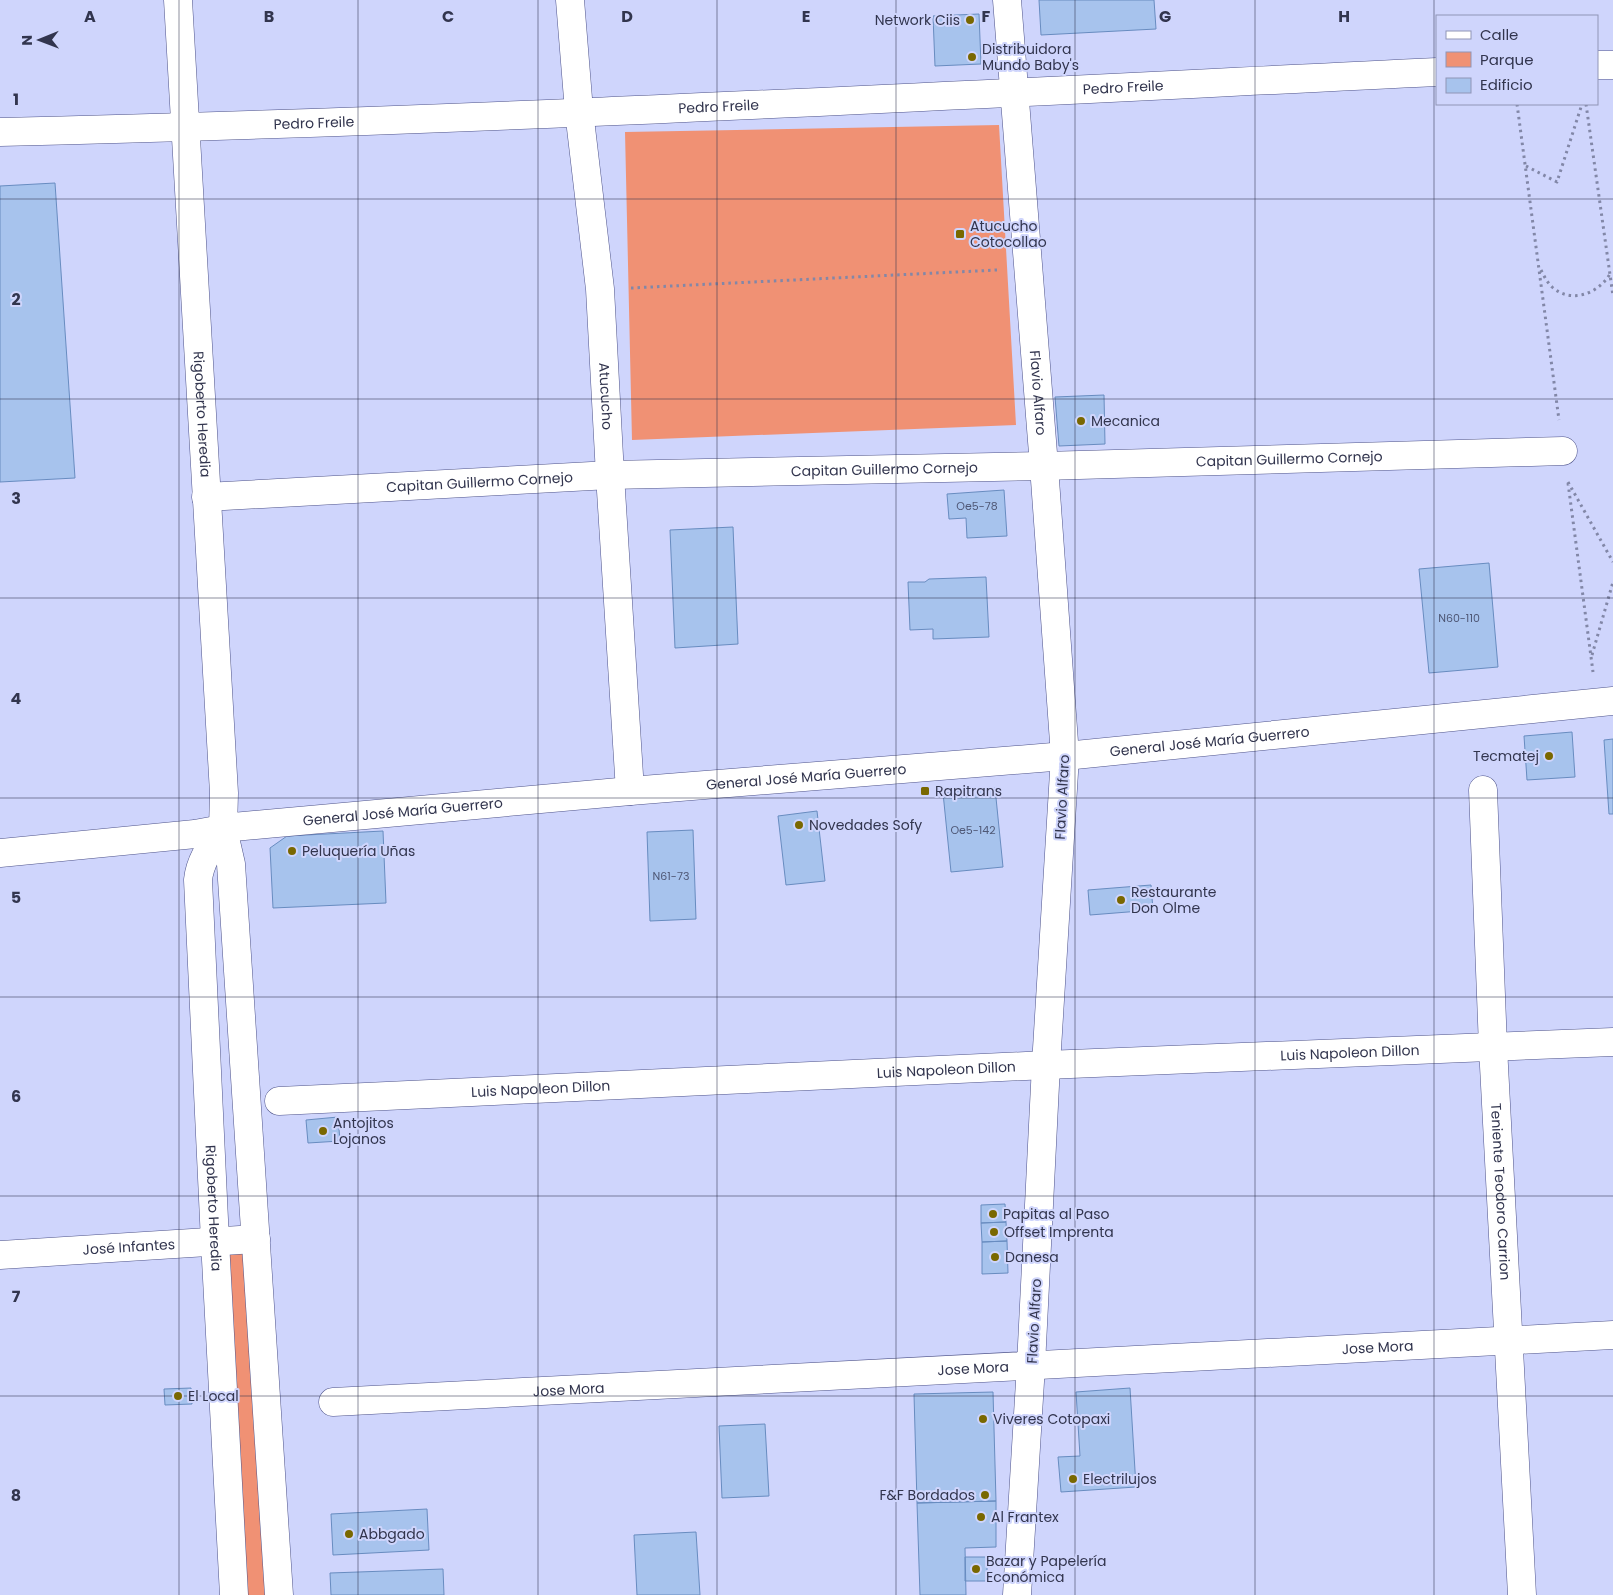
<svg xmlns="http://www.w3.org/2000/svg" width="1613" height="1595" viewBox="0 0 1613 1595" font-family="Poppins,sans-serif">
	<rect width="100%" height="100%" fill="#cfd5fc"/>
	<path fill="#f09174" d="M999,125L1016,425L632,440L625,132Z
		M220,1250H250L271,1595H240Z"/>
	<path fill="#a7c3ed" stroke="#688cc0" d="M1039,0H1154L1156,29L1041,35Z
		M979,14L981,64L935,66L933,16Z
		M55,183L75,478L0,482V186Z
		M1104,395L1105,444L1059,446L1055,397Z
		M1004,490L1007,536L967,538L966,518L949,519L947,494Z
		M733,527L738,644L675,648L670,530Z
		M1489,563L1498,667L1429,673L1419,569Z
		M986,577L989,637L933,639V629L910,630L908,582H925L929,579Z
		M1572,732L1575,777L1527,780L1524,736Z
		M1613,739V814H1609L1604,740Z
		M995,788L1003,867L951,872L943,793Z
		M817,811L825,881L786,885L778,816Z
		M693,830L696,919L650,921L647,832Z
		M383,831L386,903L273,908L270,848L287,836Z
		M1151,885L1153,910L1090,915L1088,890Z
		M338,1117L340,1141L308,1143L306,1120Z
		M1005,1204L1006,1222L981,1223V1205Z
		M1006,1222L1007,1241L982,1242L981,1223Z
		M1007,1241L1008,1273L982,1274V1242Z
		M191,1388L192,1404L165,1405L164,1389Z
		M1130,1388L1136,1487L1061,1492L1058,1457L1080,1456L1076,1392Z
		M993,1392L996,1501L917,1503L914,1394Z
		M765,1424L769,1496L722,1498L719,1426Z
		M996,1501V1547L965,1548L966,1595H920L917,1503Z
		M427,1509L429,1550L333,1555L331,1514Z
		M696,1532L700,1595H637L634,1535Z
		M965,1557H987V1581H965Z
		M443,1569L444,1595H331L330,1573Z"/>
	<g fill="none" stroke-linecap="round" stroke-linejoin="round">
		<defs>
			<g id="street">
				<path id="s1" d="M570,0L579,111L600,289L610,475L630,791"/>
				<path d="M1597,65H1613"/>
				<path id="s2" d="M0,132C479,121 958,95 1437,72"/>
				<path id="s3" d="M206,497L610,475L1044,466L1563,451"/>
				<path id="s4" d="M1483,790L1493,1047L1522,1595"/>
				<path id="s5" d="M279,1101L1046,1065L1613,1042"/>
				<path id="s6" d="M0,1255L256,1239"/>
				<path id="s7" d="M333,1402L1613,1335"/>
			</g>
			<g id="secondary">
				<path id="s8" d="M178,0L224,793L223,829L231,864L279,1595"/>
				<path id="s9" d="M1007,0L1044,466L1065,756L1046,1065L1031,1365L1017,1595"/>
				<path id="s10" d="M223,829C212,845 200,860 198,880L215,1241L234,1595"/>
				<path id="s11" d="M0,853L195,834L233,827L266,824L630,791L1065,756L1613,701"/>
			</g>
		</defs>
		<use href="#street" stroke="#4e538a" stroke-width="29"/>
		<use href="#secondary" stroke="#4e538a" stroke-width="29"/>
		<path stroke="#8287a7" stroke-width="3" stroke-dasharray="2.5 4" stroke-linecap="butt" d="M1517,104L1559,420
			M1586,104L1613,296
			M1526,166L1557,182L1582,104
			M1541,270C1544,276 1547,282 1552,287C1571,304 1598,294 1610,274
			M631,288L997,270
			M1568,482L1613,562
			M1568,483L1593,672
			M1592,655L1613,582"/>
		<use href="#street" stroke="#fff" stroke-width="28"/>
		<use href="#secondary" stroke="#fff" stroke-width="28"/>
	</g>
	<path fill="none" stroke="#32354e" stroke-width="1" stroke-opacity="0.55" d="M179,0V1595M358,0V1595M538,0V1595M717,0V1595M896,0V1595M1075,0V1595M1255,0V1595M1434,0V1595M0,199H1613M0,399H1613M0,598H1613M0,798H1613M0,997H1613M0,1196H1613M0,1396H1613"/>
	<g fill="#796800" stroke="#cfd5fc" stroke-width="2">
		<circle cx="970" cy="20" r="5"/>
		<circle cx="972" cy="57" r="5"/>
		<rect x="955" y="229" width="10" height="10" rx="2.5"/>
		<circle cx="1081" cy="421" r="5"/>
		<circle cx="1549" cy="756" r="5"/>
		<rect x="920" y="786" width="10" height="10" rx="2.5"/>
		<circle cx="799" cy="825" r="5"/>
		<circle cx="292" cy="851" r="5"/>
		<circle cx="1121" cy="900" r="5"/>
		<circle cx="323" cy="1131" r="5"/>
		<circle cx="993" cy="1214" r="5"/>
		<circle cx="994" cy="1232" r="5"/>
		<circle cx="995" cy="1257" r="5"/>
		<circle cx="178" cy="1396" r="5"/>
		<circle cx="983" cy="1419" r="5"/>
		<circle cx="1073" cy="1479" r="5"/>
		<circle cx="985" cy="1495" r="5"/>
		<circle cx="981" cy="1517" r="5"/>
		<circle cx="349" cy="1534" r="5"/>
		<circle cx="976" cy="1569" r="5"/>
	</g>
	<g text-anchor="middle" stroke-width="4" stroke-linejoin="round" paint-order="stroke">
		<g font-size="11" fill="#4f5876">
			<text x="977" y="510">Oe5-78</text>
			<text x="1459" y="622">N60-110</text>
			<text x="973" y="834">Oe5-142</text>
			<text x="671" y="880">N61-73</text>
		</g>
		<g font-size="14" fill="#32354e" stroke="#cfd5fc" text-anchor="start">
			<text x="960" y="25" text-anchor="end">Network Ciis</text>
			<text x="982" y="54">Distribuidora<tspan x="982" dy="16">Mundo Baby's</tspan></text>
			<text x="970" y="231">Atucucho<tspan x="970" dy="16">Cotocollao</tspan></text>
			<text x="1091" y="426">Mecanica</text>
			<text x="1539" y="761" text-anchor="end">Tecmatej</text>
			<text x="935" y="796">Rapitrans</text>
			<text x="809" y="830">Novedades Sofy</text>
			<text x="302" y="856">Peluquería Uñas</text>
			<text x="1131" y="897">Restaurante<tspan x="1131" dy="16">Don Olme</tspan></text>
			<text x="333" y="1128">Antojitos<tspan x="333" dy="16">Lojanos</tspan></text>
			<text x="1003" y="1219">Papitas al Paso</text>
			<text x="1004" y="1237">Offset Imprenta</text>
			<text x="1005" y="1262">Danesa</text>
			<text x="188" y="1401">El Local</text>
			<text x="993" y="1424">Viveres Cotopaxi</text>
			<text x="1083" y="1484">Electrilujos</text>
			<text x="975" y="1500" text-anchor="end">F&amp;F Bordados</text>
			<text x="991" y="1522">Al Frantex</text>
			<text x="359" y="1539">Abbgado</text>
			<text x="986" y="1566">Bazar y Papelería<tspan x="986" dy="16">Económica</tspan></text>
		</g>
		<g font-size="14" fill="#32354e" stroke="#cfd5fc">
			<text dy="5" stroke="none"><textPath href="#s2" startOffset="1124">Pedro Freile</textPath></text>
			<text dy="5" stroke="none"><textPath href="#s2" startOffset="719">Pedro Freile</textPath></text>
			<text dy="5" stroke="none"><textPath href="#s2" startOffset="314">Pedro Freile</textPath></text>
			<text dy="5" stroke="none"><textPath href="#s9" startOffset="394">Flavio Alfaro</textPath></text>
			<text dy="5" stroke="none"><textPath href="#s1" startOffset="398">Atucucho</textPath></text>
			<text dy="5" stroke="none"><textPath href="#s8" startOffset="415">Rigoberto Heredia</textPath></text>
			<text dy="5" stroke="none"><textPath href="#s3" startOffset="1084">Capitan Guillermo Cornejo</textPath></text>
			<text dy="5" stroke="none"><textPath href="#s3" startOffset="679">Capitan Guillermo Cornejo</textPath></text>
			<text dy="5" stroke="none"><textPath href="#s3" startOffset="274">Capitan Guillermo Cornejo</textPath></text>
			<text dy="5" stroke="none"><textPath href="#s11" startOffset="1215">General José María Guerrero</textPath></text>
			<text dy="5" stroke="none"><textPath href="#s11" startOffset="810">General José María Guerrero</textPath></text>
			<text transform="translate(1062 797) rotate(-87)" y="5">Flavio Alfaro</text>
			<text dy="5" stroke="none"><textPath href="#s11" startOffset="405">General José María Guerrero</textPath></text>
			<text dy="5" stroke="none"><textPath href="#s5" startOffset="1072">Luis Napoleon Dillon</textPath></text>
			<text dy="5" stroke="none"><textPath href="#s5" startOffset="668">Luis Napoleon Dillon</textPath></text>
			<text dy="5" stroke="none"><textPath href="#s5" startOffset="262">Luis Napoleon Dillon</textPath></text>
			<text dy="5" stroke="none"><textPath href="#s4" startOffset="402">Teniente Teodoro Carrion</textPath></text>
			<text dy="5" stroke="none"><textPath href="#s10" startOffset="386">Rigoberto Heredia</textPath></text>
			<text dy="5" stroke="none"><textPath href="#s6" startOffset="129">José Infantes</textPath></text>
			<text transform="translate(1034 1321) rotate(-87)" y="5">Flavio Alfaro</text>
			<text dy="5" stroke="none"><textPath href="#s7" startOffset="1046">Jose Mora</textPath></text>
			<text dy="5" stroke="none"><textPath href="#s7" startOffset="641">Jose Mora</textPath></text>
			<text dy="5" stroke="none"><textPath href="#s7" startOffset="236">Jose Mora</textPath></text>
		</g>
	</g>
	<g font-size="16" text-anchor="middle" font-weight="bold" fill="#32354e" stroke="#cfd5fc" stroke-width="4" stroke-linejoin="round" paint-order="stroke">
		<text x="90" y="22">A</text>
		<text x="269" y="22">B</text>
		<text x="448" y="22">C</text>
		<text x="627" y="22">D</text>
		<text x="806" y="22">E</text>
		<text x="986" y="22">F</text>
		<text x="1165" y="22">G</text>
		<text x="1344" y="22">H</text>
		<text x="16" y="105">1</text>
		<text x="16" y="305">2</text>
		<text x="16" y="504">3</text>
		<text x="16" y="704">4</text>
		<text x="16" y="903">5</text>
		<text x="16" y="1102">6</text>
		<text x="16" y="1302">7</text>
		<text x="16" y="1501">8</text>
	</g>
	<rect x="1436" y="15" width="162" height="90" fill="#cfd5fc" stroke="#9095b6"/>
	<rect x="1446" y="31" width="25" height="8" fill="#ffffff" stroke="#9095b6"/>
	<text x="1480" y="40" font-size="15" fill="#32354e">Calle</text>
	<rect x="1446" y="52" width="25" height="15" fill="#f09174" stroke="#9095b6"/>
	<text x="1480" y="65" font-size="15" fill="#32354e">Parque</text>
	<rect x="1446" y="78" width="25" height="15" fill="#a7c3ed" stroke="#9095b6"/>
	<text x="1480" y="90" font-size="15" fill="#32354e">Edificio</text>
	<g transform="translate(40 40) rotate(269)" stroke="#cfd5fc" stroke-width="4" paint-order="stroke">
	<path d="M0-4L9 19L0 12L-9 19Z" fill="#32354e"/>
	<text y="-8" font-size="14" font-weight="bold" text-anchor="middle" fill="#32354e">N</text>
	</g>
</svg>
